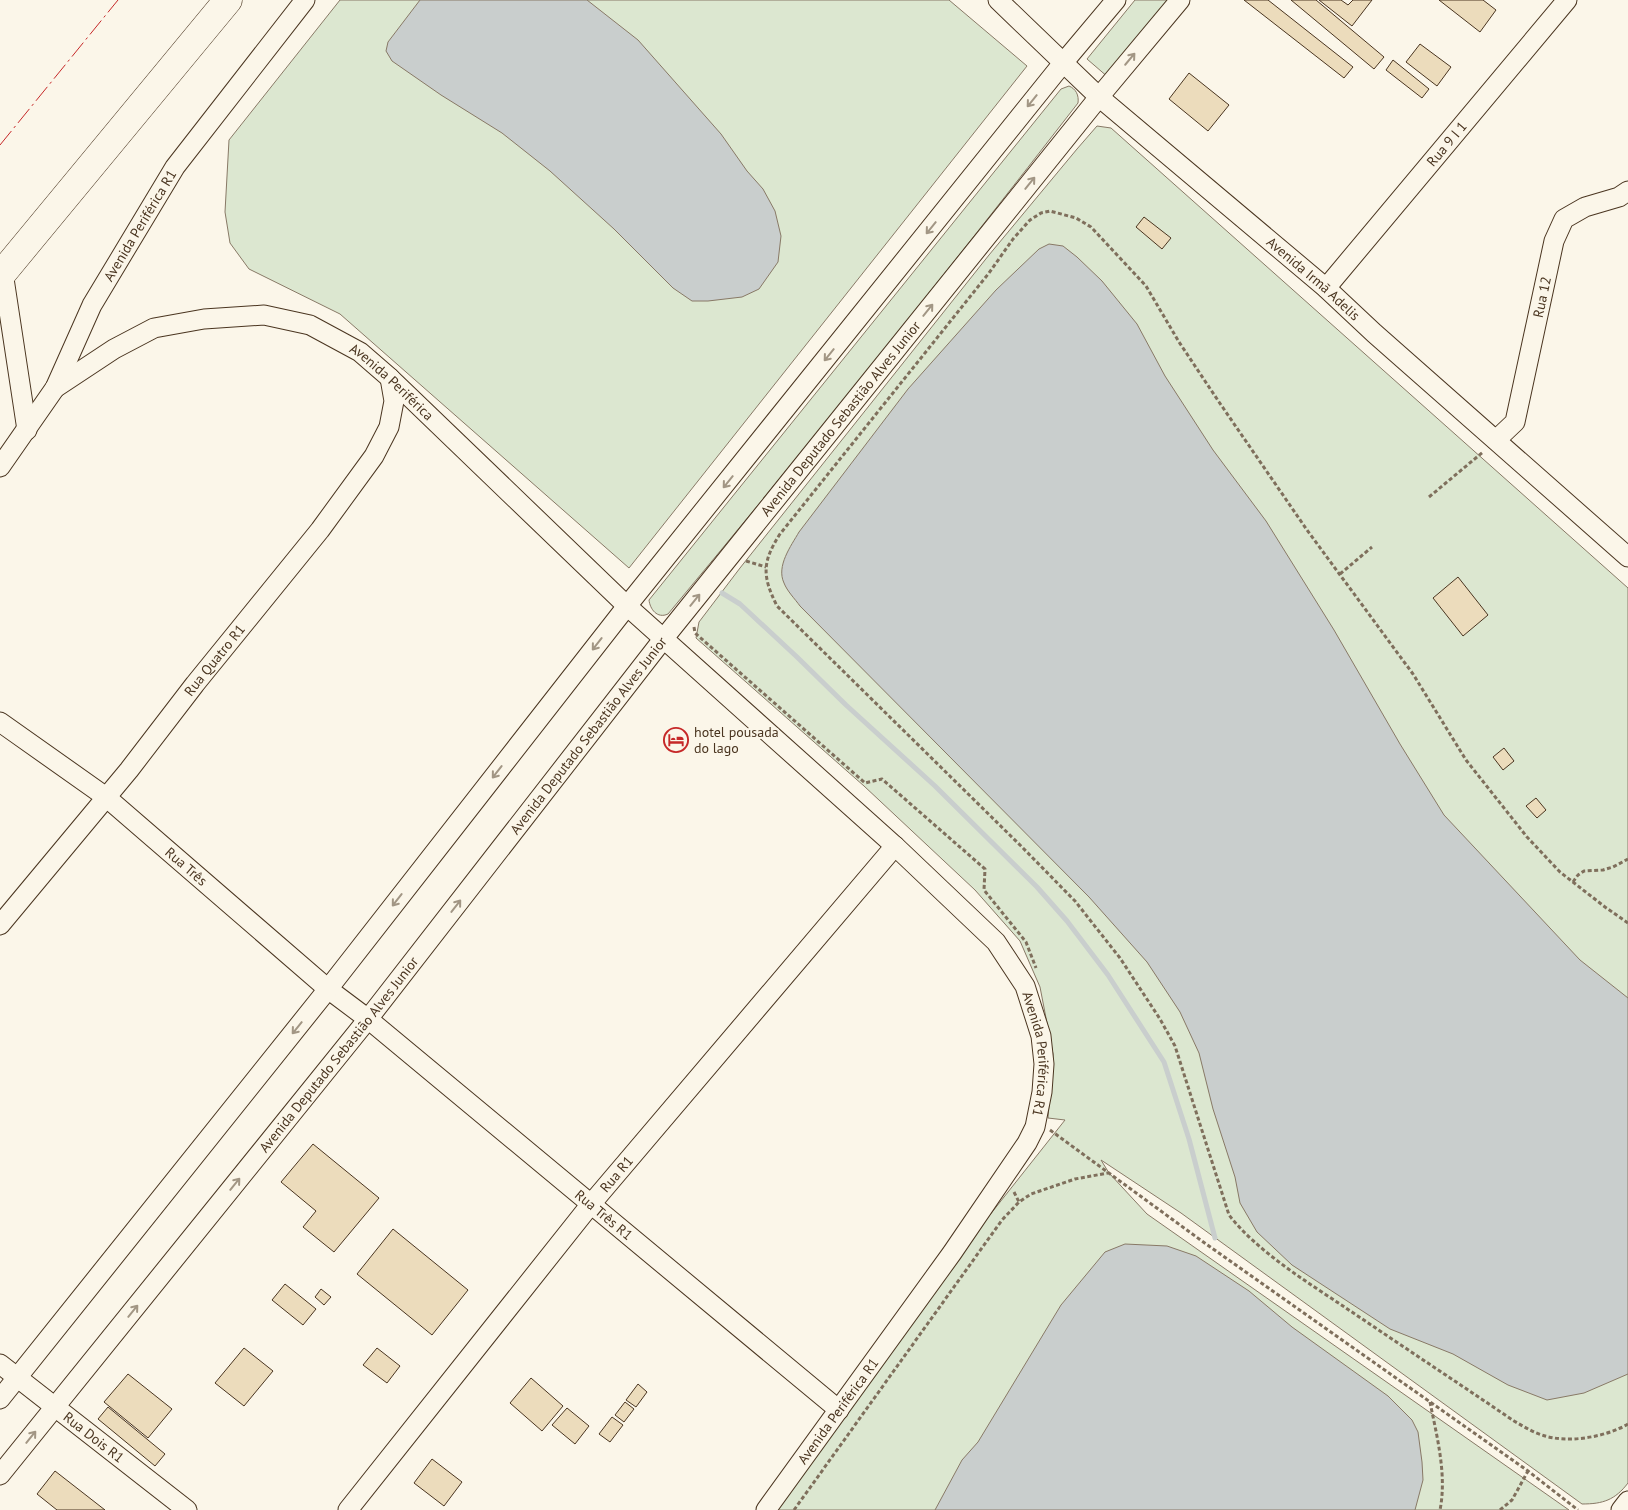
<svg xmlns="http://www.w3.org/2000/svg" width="1628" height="1510" viewBox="0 0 1628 1510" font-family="'PT Sans',sans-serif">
	<rect width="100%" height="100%" fill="#fbf6e9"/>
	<path fill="#dce7d0" stroke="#887966" d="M340,0H949L1027,66L629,568L340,314L249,269L230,243L225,212L229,140Z
		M1135,0H1185L1116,84L1087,59Z
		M1069,86C1076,89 1079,95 1078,103C944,276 808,446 668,614C657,619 650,609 649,600L1061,89Z
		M1097,126L1111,128L1628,588V1483C1615,1500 1603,1504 1582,1504L1181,1213L1101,1160L1109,1173L1147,1214L1569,1510H777L970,1240L1065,1120L1048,1118L1053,1054L1040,987L1020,941L975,890L864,786L696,638L699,622L740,568L989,255L1077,149Z"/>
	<path fill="#c9cecd" stroke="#887966" d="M420,0H587L638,40L721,134L747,171L763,189L775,211L781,236L778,262L759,289L742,297L708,301H692L673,288L614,229L550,171L502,133L441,95L392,61L386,51L388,42Z
		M1049,244L1063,246L1077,257L1102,281L1137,324L1165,376L1213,450L1266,521L1334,630L1400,744L1444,815L1580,960L1628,998V1374L1584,1393L1547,1400L1508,1385L1453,1354L1390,1329L1292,1265L1257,1232L1240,1203L1235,1177L1213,1109L1199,1053L1180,1012L1147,962L1089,897L800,606C795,599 787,591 784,583C776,566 791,546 799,532L908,389L996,290L1039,249Z
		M1125,1244L1167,1246L1196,1256L1249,1291L1292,1327L1388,1396L1412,1420L1418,1432L1422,1462L1423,1480L1415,1510H935L962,1460L978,1442L1061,1305L1105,1252Z"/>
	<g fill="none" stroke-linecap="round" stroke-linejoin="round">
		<path stroke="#c9cecd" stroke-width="5" d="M722,593L740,604L797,657L846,705L935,786L1037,887L1067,921L1108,975L1164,1062L1189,1139L1215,1238"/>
	</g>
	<path fill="#ecdcbc" stroke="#4a3520" d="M1244,0H1268L1353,67L1344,78Z
		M1291,0H1316L1384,57L1374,69Z
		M1319,0H1341L1348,5L1353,0H1372L1352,26Z
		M1439,0H1483L1496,10L1480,32Z
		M1420,44L1451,67L1437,86L1406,62Z
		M1393,60L1429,89L1422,98L1386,70Z
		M1189,73L1229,105L1208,131L1169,99Z
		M1144,217L1171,238L1162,249L1136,227Z
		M1458,577L1488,615L1463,636L1433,598Z
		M1504,748L1514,761L1503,770L1493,757Z
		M1536,798L1546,810L1537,818L1526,806Z
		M313,1144L379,1198L334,1252L303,1227L316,1211L281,1182Z
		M393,1229L468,1290L432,1335L357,1274Z
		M285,1284L316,1309L303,1325L272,1300Z
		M321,1289L331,1297L324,1305L315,1297Z
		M244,1348L273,1371L244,1406L215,1383Z
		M377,1348L400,1366L387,1383L363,1365Z
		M128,1374L172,1409L148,1438L104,1402Z
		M531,1378L563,1406L542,1431L510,1403Z
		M638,1384L647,1392L636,1407L626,1400Z
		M625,1402L634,1409L624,1422L615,1415Z
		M108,1407L165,1454L155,1466L98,1419Z
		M567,1408L589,1426L575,1444L552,1425Z
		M612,1417L623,1425L610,1442L599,1434Z
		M432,1459L462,1482L444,1506L414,1483Z
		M55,1471L105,1510H57L37,1494Z"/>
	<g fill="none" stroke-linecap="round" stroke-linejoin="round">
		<defs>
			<g id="minor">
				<path id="s1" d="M998,0L1099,97L1326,288L1374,333L1628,557"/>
				<path d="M0,269L3,272L27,430"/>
				<path id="s2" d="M1326,288L1567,0"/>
				<path id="s3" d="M55,388L114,349L154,328L204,319L264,315L310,325L360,352L390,378L627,606L895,846L996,942L1025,986L1041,1036L1044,1064L1042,1092L1035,1127L1027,1143L952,1253L766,1510"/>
				<path id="s4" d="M1496,440L1515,422L1554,241L1564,219L1585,207L1619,197L1628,191"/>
				<path id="s5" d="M0,467L55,388L92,305L175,167L305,0"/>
				<path id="s6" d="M0,722L106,797L328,989L368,1019L839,1410"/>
				<path id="s7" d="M0,925L129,770L195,684L320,530L374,456L389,427L394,401L390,378"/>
				<path id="s8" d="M0,1364L187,1510"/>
				<path d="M0,1399L328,989L627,606L1063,63L1116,0"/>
				<path id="s9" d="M0,1475L368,1019L664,638L1099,97L1180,0"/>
				<path id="s10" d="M348,1510L591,1204L895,846"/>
				<path d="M1621,1510L1628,1501"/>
			</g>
			<path id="highway" d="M0,276L228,0"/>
		</defs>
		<use href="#minor" stroke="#4a3520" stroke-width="21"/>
		<use href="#highway" stroke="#4a3520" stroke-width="29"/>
		<path stroke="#7f6f5c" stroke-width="3" stroke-dasharray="4 2.5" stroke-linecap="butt" d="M1429,497L1483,452
			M746,561L766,567
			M1340,574L1372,547
			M694,627L695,633L865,783L882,779L985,869L984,890L1026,942L1036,968
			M1573,882L1578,875L1584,871L1603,870L1613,867L1628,859
			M1628,923L1605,907L1560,872L1527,837L1466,760L1413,674L1307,530L1219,402L1179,342L1146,286L1091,227L1076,218L1050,211L1041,213L1030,220L1013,239L989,273L780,534C762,562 762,576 777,606L1021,846L1075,901L1120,958L1160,1019L1175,1046L1229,1215C1258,1252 1307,1282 1346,1308C1402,1346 1458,1383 1514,1421C1523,1426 1532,1432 1542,1435C1567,1444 1606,1437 1628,1424
			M1050,1130L1206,1244L1528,1471L1578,1510
			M1014,1192L1019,1202
			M1430,1402C1437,1437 1447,1475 1440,1510
			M794,1510L1002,1220L1019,1202L1031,1194L1075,1179L1108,1173
			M1500,1510L1512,1500L1528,1471"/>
		<use href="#minor" stroke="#fbf6e9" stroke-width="19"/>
		<use href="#highway" stroke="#fbf6e9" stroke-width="28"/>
		<path stroke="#c62828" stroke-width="1" stroke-dasharray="18 4 2.5 4" stroke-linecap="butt" d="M0,145L118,0"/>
	</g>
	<defs><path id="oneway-shaft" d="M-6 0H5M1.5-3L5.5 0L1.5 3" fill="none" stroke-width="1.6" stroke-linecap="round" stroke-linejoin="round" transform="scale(1.25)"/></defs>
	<g stroke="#a29684">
		<use href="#oneway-shaft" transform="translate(1130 59) rotate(-50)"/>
		<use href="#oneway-shaft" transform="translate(1032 101) rotate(129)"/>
		<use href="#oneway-shaft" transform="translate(1030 183) rotate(-51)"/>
		<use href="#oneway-shaft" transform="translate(931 228) rotate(129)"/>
		<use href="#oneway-shaft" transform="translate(928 310) rotate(-51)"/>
		<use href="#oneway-shaft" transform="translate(829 355) rotate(129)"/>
		<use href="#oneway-shaft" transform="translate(728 482) rotate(129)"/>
		<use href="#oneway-shaft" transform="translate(695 600) rotate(-51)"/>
		<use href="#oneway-shaft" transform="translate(597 644) rotate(128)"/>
		<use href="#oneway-shaft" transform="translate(497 772) rotate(128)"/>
		<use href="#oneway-shaft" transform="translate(397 900) rotate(128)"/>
		<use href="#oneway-shaft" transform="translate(456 906) rotate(-52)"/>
		<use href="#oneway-shaft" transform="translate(297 1028) rotate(129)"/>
		<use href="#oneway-shaft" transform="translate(235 1184) rotate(-51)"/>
		<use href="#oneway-shaft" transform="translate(133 1311) rotate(-51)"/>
		<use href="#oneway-shaft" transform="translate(31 1437) rotate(-51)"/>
	</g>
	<defs>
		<symbol id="hotel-ring" viewBox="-11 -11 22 22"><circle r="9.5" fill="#fbf6e9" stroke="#c62828" stroke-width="1.5"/><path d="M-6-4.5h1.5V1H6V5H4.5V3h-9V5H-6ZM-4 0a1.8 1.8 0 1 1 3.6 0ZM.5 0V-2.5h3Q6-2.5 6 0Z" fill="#c62828"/></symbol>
	</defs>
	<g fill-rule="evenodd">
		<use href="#hotel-ring" x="662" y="726" width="28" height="28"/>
	</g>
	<g text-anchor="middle" stroke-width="4" stroke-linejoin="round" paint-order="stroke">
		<g font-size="14" fill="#4a3520" stroke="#fbf6e9">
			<text dy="5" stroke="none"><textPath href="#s2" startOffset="188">Rua 9 I 1</textPath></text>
			<text dy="5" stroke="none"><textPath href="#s5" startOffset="280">Avenida Periférica R1</textPath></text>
			<text dy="5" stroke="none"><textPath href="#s1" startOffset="421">Avenida Irmã Adelis</textPath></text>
			<text dy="5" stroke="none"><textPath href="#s4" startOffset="154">Rua 12</textPath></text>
			<text dy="5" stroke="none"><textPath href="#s3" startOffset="374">Avenida Periférica</textPath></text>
			<text dy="5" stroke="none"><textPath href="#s9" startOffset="1350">Avenida Deputado Sebastião Alves Junior</textPath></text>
			<text dy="5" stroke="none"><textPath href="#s7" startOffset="341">Rua Quatro R1</textPath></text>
			<text dy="5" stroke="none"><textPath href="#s9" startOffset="945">Avenida Deputado Sebastião Alves Junior</textPath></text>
			<text dy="5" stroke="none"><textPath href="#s6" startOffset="236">Rua Três</textPath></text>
			<text dy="5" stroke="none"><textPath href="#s3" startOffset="1321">Avenida Periférica R1</textPath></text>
			<text dy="5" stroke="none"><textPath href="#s9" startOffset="540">Avenida Deputado Sebastião Alves Junior</textPath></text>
			<text dy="5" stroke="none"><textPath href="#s10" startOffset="430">Rua R1</textPath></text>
			<text dy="5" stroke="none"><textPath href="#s6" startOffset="780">Rua Três R1</textPath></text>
			<text transform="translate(838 1411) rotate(-54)" y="5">Avenida Periférica R1</text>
			<text dy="5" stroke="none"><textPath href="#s8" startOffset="119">Rua Dois R1</textPath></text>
		</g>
		<g font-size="14" fill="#4a3520" stroke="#fbf6e9" text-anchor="start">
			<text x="694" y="737">hotel pousada<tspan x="694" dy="16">do lago</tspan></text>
		</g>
	</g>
</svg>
